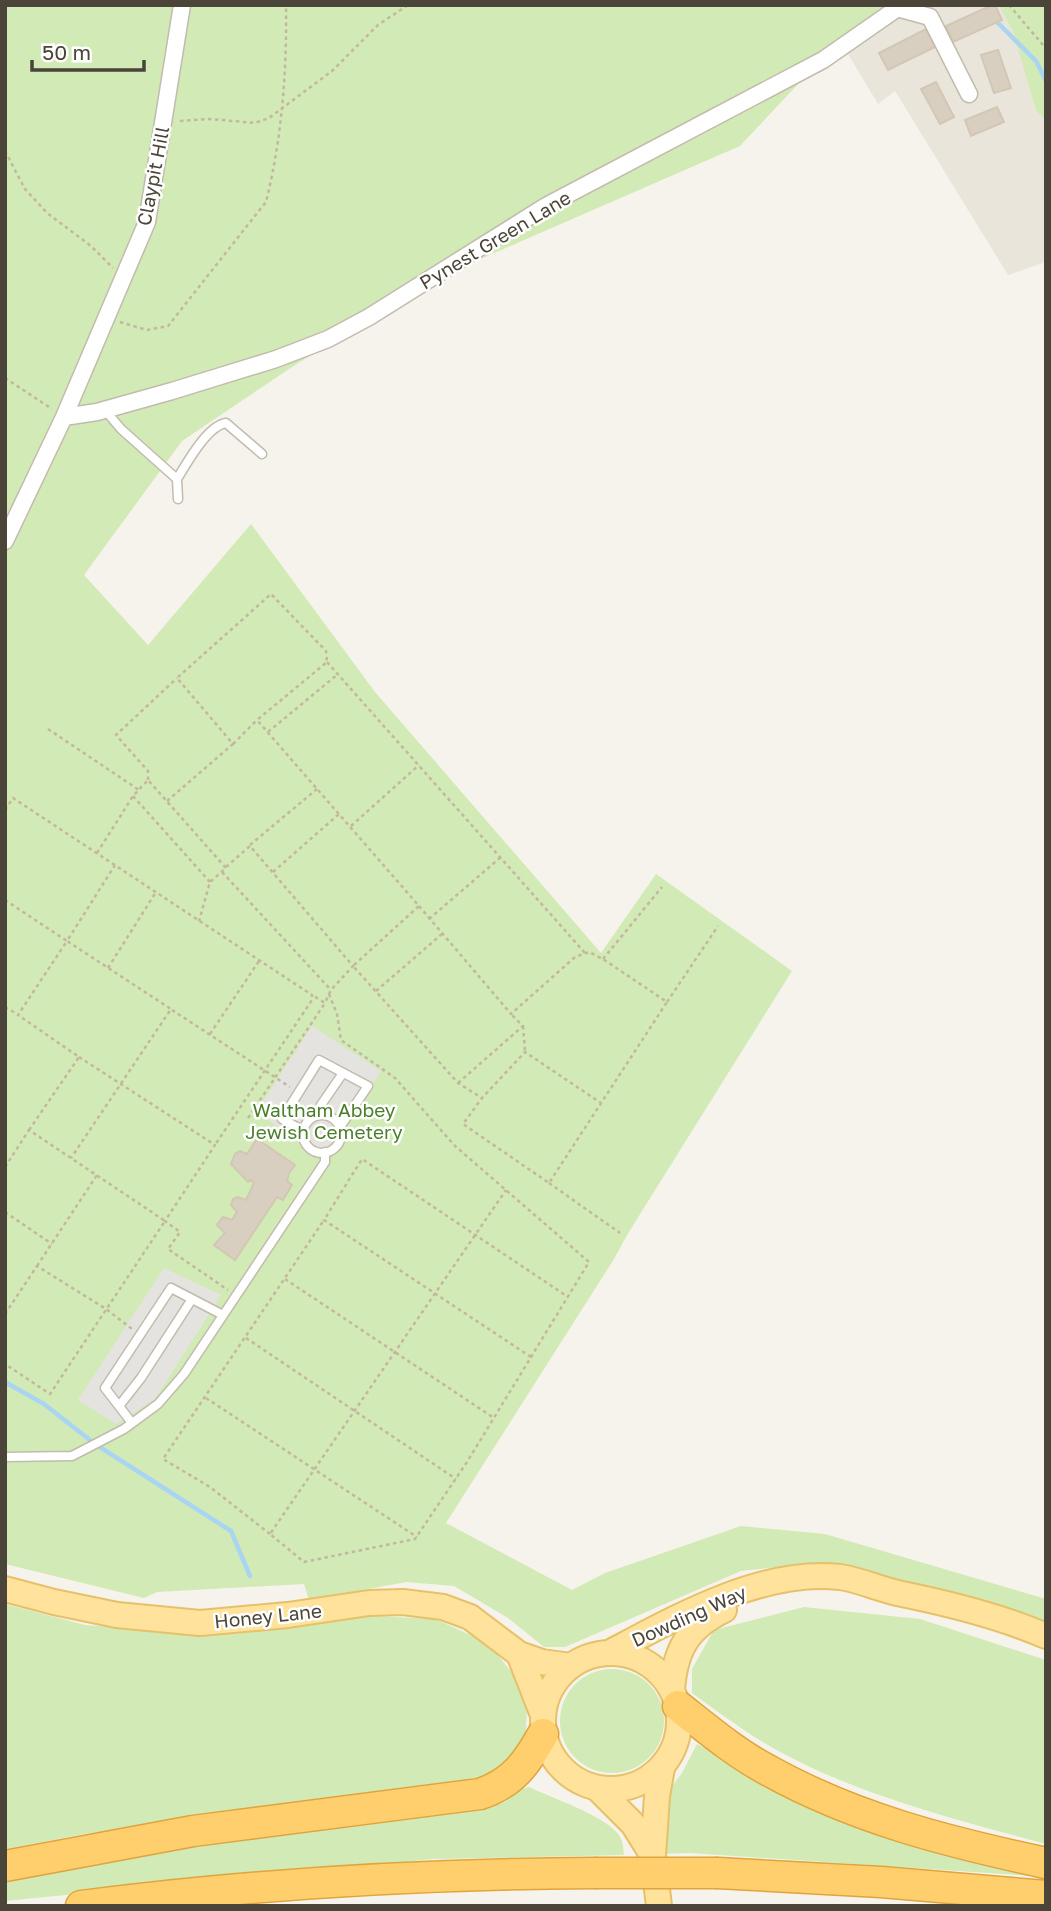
<svg xmlns="http://www.w3.org/2000/svg" width="1051" height="1911" viewBox="0 0 1051 1911" font-family="'Golos Text',sans-serif">
	<rect width="100%" height="100%" fill="#f6f3ec"/>
	<path fill="#eae5da" d="M890,5H1006L1036,111L1046,120V262L1008,275L895,91L878,104L842,44Z"/>
	<path fill="#d2eab5" d="M5,5H890L814,67L740,146L469,264L298,363L182,441L84,575L148,645L251,524L375,692L601,953L656,874L792,971L627,1235L614,1259L446,1523L572,1590L605,1573L741,1526L825,1534L1046,1599V1627L1014,1614L941,1590L862,1572L812,1563L741,1571L565,1647H544L508,1618L454,1586L406,1582L309,1600L304,1584L157,1592L144,1598L5,1564Z
		M999,5H1046V120L1036,111L1013,31Z
		M5,1604L85,1625L162,1631L234,1634L373,1616L435,1619L488,1643L517,1679L527,1707L526,1731L518,1751L487,1780L84,1834L5,1849Z
		M804,1607L920,1619L1046,1660V1844C958,1820 868,1798 786,1755C753,1738 722,1715 692,1693V1669L714,1630Z
		M560 1721a52 52 0 1 1 104 0a52 52 0 1 1-104 0Z
		M697,1744L761,1776L1046,1877L690,1853L656,1854L669,1790L682,1773Z
		M529,1787C552,1798 603,1815 618,1834C623,1840 623,1847 624,1855L433,1859L5,1901V1875L193,1841L487,1808L506,1801L518,1790Z"/>
	<path fill="#e5e3e0" d="M312,1026L381,1071L324,1157L256,1112Z
		M164,1268L221,1295L155,1399L116,1424L78,1400Z"/>
	<g fill="none" stroke-linecap="round" stroke-linejoin="round">
		<path stroke="#a9d4f2" stroke-width="4.5" d="M993,18L1036,61L1046,81
			M5,1382L44,1404L95,1444L231,1531L250,1576"/>
	</g>
	<path fill="#d8cfc1" stroke="#d3c7b4" stroke-width="2" d="M992,5H995L1002,20L953,42L946,26Z
		M926,29L935,47L888,70L879,53Z
		M998,50L1011,88L994,93L981,55Z
		M936,82L954,117L940,124L921,89Z
		M997,107L1004,122L971,136L965,120Z
		M257,1139L295,1165L289,1173L287,1181L292,1185L283,1200L277,1197L235,1260L214,1245L225,1233L217,1225L223,1217L232,1220L237,1212L231,1205L233,1199L238,1197L246,1200L254,1183L251,1180L248,1182L231,1164L235,1154L240,1151L247,1154Z"/>
	<g fill="none" stroke-linecap="round" stroke-linejoin="round">
		<defs>
			<path id="lane" d="M105,410L121,429L177,479C187,463 207,426 226,423L262,454
				M177,479L178,499
				M321,1105L343,1073
				M303 1134a19 19 0 1 1 38 0a19 19 0 1 1-38 0Z
				M304,1131L282,1119L319,1060L368,1086L340,1127
				M119,1406L141,1378L192,1299
				M132,1423L105,1388L171,1288L223,1315
				M5,1457L72,1456L124,1429L158,1404L184,1374L325,1162V1152"/>
			<path id="street" d="M897,8L930,17L969,94
				M64,417L97,412L172,391L276,359L328,339L369,317L546,206L823,60L902,5
				M5,541L64,417L147,222L182,5"/>
			<path id="primary" d="M5,1589L54,1602L117,1615L200,1623L288,1615L369,1603L403,1602L443,1607L470,1617L519,1654L542,1662L571,1666
				M543 1721a68 68 0 1 1 136 0a68 68 0 1 1-136 0Z
				M609,1653C675,1618 762,1568 840,1577C861,1580 881,1590 902,1594C951,1604 1000,1616 1046,1636
				M519,1654L543,1715
				M672,1690C675,1650 687,1628 724,1610
				M598,1789L633,1824L653,1856
				M659,1906L653,1856L657,1796L662,1768"/>
			<path id="highway" d="M678,1706C706,1728 733,1751 764,1768C852,1818 948,1842 1046,1863
				M5,1866L193,1831L480,1794C513,1783 527,1763 543,1734
				M718,1873L881,1882L1046,1896
				M81,1906C251,1884 422,1874 594,1873"/>
		</defs>
		<use href="#lane" stroke="#c2bbae" stroke-width="11"/>
		<use href="#street" stroke="#c2bbae" stroke-width="19"/>
		<use href="#primary" stroke="#e6c16a" stroke-width="28"/>
		<use href="#highway" stroke="#e0a43c" stroke-width="33"/>
		<path stroke="#c4b79f" stroke-width="2.5" stroke-dasharray="3.5 3.5" stroke-linecap="butt" d="M1009,5L1043,45
			M180,121L210,119L255,123L269,118L332,71L378,25L408,5
			M5,151L25,189L47,213L91,246L113,268
			M120,322L147,330L168,326L266,202C282,138 287,70 286,5
			M5,378L52,409
			M327,662L585,953
			M48,729L139,790
			M268,732L338,674
			M233,744L257,720
			M148,780V771L116,735L177,678
			M133,796L210,882
			M167,801L233,744L177,678L271,594L326,651L327,662L257,720L419,906L353,966L458,1083L482,1098
			M5,810L13,798L312,995V1000L215,1145
			M351,826L419,765
			M250,845L317,789
			M97,853L133,796L148,780L226,868L210,882L199,921
			M226,867L250,846L353,966L331,990L325,1003L312,995
			M222,872L331,990
			M273,872L339,814
			M5,900L67,941L115,865
			M419,906L511,1014L575,957L589,952L603,959L667,1002L549,1183L463,1124L482,1098L525,1052L601,1103
			M429,919L501,857
			M603,959L662,887
			M108,968L156,892
			M376,991L442,934
			M329,994L337,1014L341,1040L395,1078L455,1146L589,1262L467,1462L415,1539L304,1562L270,1534L506,1190
			M667,1002L718,926
			M5,1007L17,1014
			M172,1010L290,1087
			M523,1026L525,1051
			M210,1034L259,961
			M79,1057L215,1145L165,1221L180,1232L168,1249L228,1290
			M458,1083L523,1026L511,1014
			M248,1118L325,1003
			M29,1130L79,1057L18,1015L67,941L171,1009L71,1158
			M5,1167L29,1130L165,1221L50,1394L5,1364
			M549,1183L620,1233
			M5,1212L52,1244
			M37,1266L97,1175
			M285,1279L494,1418
			M5,1314L37,1266L106,1309L132,1329
			M246,1338L456,1479
			M531,1357L324,1220L362,1159L568,1297
			M206,1398L417,1537
			M270,1534L210,1487L163,1459L324,1220"/>
		<use href="#lane" stroke="#fff" stroke-width="8"/>
		<use href="#street" stroke="#fff" stroke-width="16"/>
		<use href="#primary" stroke="#ffe39c" stroke-width="24"/>
		<use href="#highway" stroke="#ffcf6e" stroke-width="30"/>
		<defs>
			<path id="highway-bridge" d="M594,1873H718"/>
		</defs>
		<use href="#highway-bridge" stroke="#e0a43c" stroke-width="33" stroke-linecap="butt"/>
		<use href="#highway-bridge" stroke="#ffcf6e" stroke-width="30"/>
	</g>
	<g text-anchor="middle" stroke-width="5" stroke-linejoin="round" paint-order="stroke">
		<g font-size="19" fill="#4b4439" stroke="#fff">
			<text transform="translate(153 176) rotate(-79)" y="7">Claypit Hill</text>
			<text transform="translate(495 240) rotate(-31)" y="7">Pynest Green Lane</text>
			<text transform="translate(268 1616) rotate(-6)" y="7">Honey Lane</text>
			<text transform="translate(689 1616) rotate(-24)" y="7">Dowding Way</text>
		</g>
		<g font-size="19" fill="#4a7f2a" stroke="#fff">
			<text x="324" y="1117">Waltham Abbey<tspan x="324" dy="22">Jewish Cemetery</tspan></text>
		</g>
	</g>
	<rect width="1051" height="1911" fill="none" stroke="#4b4439" stroke-width="14"/>
	<path d="M32 60v10h112v-10" fill="none" stroke="#4b4439" stroke-width="3.5"/>
	<text x="42" y="60" font-size="21" fill="#4b4439" stroke="#ffffff" stroke-width="5" paint-order="stroke">50 m</text>
</svg>
